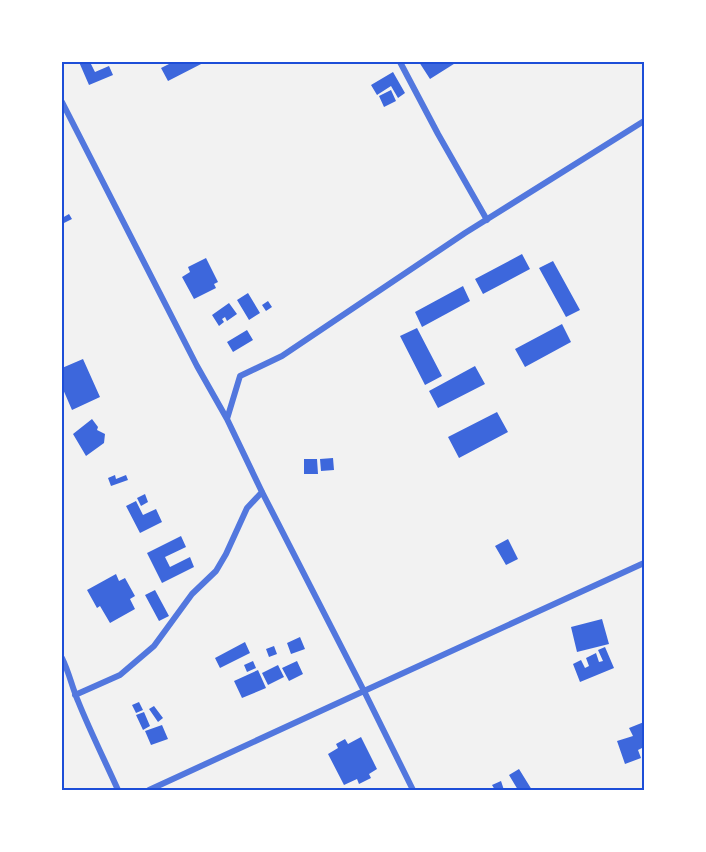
<svg xmlns="http://www.w3.org/2000/svg" width="706" height="852" viewBox="0 0 706 852" font-family="Arial,sans-serif">
	<rect width="100%" height="100%" fill="#f2f2f2"/>
	<path fill="#3d67dc" d="M79,62H90L95,72L109,66L113,75L89,85Z
		M173,62H205L168,81L161,68Z
		M419,62H457L430,79Z
		M393,72L405,93L398,98L391,86L377,95L371,85Z
		M391,90L396,101L384,107L379,96Z
		M69,214L72,219L62,224V218Z
		M522,254L530,269L483,294L475,279Z
		M206,258L218,282L214,284L216,288L194,299L182,277L190,272L188,267Z
		M553,261L580,310L566,317L539,268Z
		M463,286L470,301L422,327L415,312Z
		M248,293L260,313L249,320L237,300Z
		M268,301L272,307L266,311L262,305Z
		M229,303L237,314L227,321L225,317L222,319L224,322L219,326L212,315Z
		M562,324L571,342L525,367L515,349Z
		M417,328L442,376L425,385L400,336Z
		M247,330L253,340L233,352L227,342Z
		M83,359L100,397L72,410L62,387V368Z
		M475,366L485,384L438,408L429,391Z
		M497,412L508,432L459,458L448,437Z
		M92,419L98,427L97,430L105,434L104,443L86,456L73,434Z
		M333,458L334,470L321,471L320,459Z
		M304,459H317L318,474H304Z
		M115,475L116,479L126,475L128,480L111,486L108,478Z
		M145,494L148,502L141,506L137,498Z
		M136,501L143,515L156,509L162,522L140,533L126,506Z
		M181,536L186,547L165,557L170,567L190,557L194,567L162,583L147,553Z
		M508,539L518,559L506,565L495,546Z
		M116,574L119,581L125,578L135,596L130,599L135,609L110,623L100,606L97,608L87,590Z
		M155,590L169,616L159,621L145,595Z
		M602,619L609,644L577,652L571,627Z
		M300,637L305,649L291,654L287,643Z
		M245,642L250,653L220,668L215,658Z
		M274,646L277,654L269,657L266,649Z
		M605,647L614,668L580,682L573,664L581,660L585,668L589,666L586,658L596,653L599,662L603,661L598,650Z
		M253,661L256,668L247,672L244,665Z
		M297,661L303,674L289,681L282,668Z
		M278,665L284,677L268,685L262,673Z
		M258,670L266,688L242,698L234,681Z
		M139,702L143,710L136,713L132,705Z
		M154,706L163,718L158,722L149,709Z
		M144,712L150,726L143,730L136,715Z
		M644,722V747L638,750L641,758L625,764L617,741L633,736L629,728Z
		M162,725L168,739L151,745L145,731Z
		M361,737L377,769L369,774L371,778L359,784L357,779L344,785L328,754L338,748L336,744L345,739L348,744Z
		M519,769L532,790H518L509,775Z
		M501,781L504,790H495L492,785Z"/>
	<g fill="none" stroke-linecap="round" stroke-linejoin="round">
		<path stroke="#5277de" stroke-width="6" d="M400,62L438,134L487,220
			M62,102L197,366L227,419L262,492L364,691L644,563
			M227,419L240,376L282,356L465,233L644,121
			M62,658C69,672 72,687 78,701C90,731 105,761 118,790
			M75,695L120,675L154,646L192,594L216,571L226,554L247,508L262,492
			M149,790L364,691L413,790"/>
	</g>
	<rect width="706" height="852" fill="none" stroke="#ffffff" stroke-width="126"/>
	<rect x="63" y="63" width="580" height="726" fill="none" stroke="#1d4ed8" stroke-width="2"/>
</svg>
